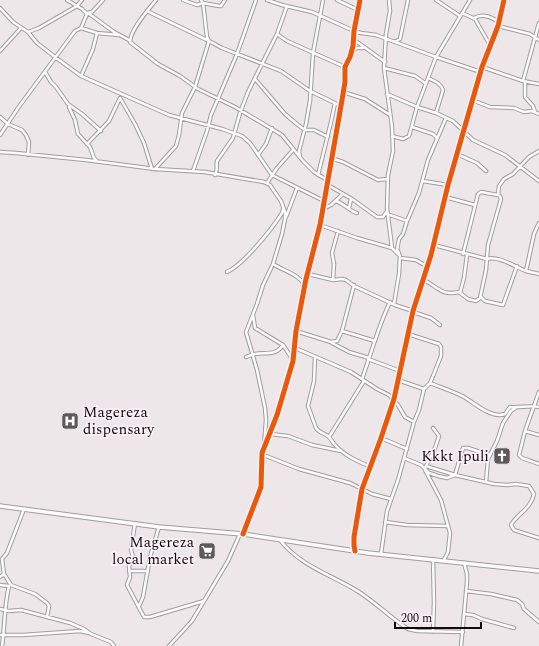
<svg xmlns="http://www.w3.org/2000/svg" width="539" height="646" viewBox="0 0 539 646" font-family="Spectral,serif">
	<rect width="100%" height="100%" fill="#ede7ea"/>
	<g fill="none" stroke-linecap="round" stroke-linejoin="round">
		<defs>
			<path id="street" d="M67,0L82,9L87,14L81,28
				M156,0C148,10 130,30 130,42L158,64L180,76L198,89L235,107L282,135L303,161L314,172L327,180
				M183,0L197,5L203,3L219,6H221L225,0
				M201,0L203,3L207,37L209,41L222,48L281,71L310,91L341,106
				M267,0L282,5L312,12L354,31L361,33L376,35L436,57L481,72
				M337,0L358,10
				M389,0L390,11L386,34L384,68L392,127L393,151L388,175L387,208L392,248L400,256L399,274L394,304
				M436,0L460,16
				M0,8L13,22L28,32L37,43L55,57L81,76L169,115L222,129L242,136L250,143L272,175L324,201
				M147,11L209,41L195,87L182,113L179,135L176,146L155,169
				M87,13L92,12L103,0
				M88,13L114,32L129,40
				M462,13L475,19L490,45
				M474,18C483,13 491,17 499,22
				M498,26L530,34L539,40
				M28,32L39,28L77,6L82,0
				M277,34L287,41L345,67
				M353,39L385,62
				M395,42L400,39L408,0
				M353,50L357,48H363
				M0,51L21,28
				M482,67L523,81L539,84
				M384,68L415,76L425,83
				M45,72L51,82L56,87L68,104L82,114L101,131
				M81,76L93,49L97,33
				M428,78C434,81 441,83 443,90L436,113
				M255,79L285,114L298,125L305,130H314L328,137
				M523,81L539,23
				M525,82V97L533,106L535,112
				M343,92L365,99L390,115
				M387,94L417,107L436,113L453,121L473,140L505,155L539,181
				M120,98L135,124L144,143L152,169
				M472,100L490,107L514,108L524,112L532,111L539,114
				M69,107L75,120L78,134L90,147L94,158L97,161
				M0,117L8,124L22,130L26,135L29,142L28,155
				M412,127L433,134L437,138
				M0,135L18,108L75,31L81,28L97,33L119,35
				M392,136L403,139L409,136L417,107L436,57L470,0
				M87,144L109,121L120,98
				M0,152L16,153L86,160L155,169L205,172L264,182L270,185L281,201L285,212V219L282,234L273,264L263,285L257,304L246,332L257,370L265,408L266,420L264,446
				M457,154L477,163L486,171
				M258,155L266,144L272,128
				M300,157L299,151L306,124L310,101L313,53L323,0
				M331,158L343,162L378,180L387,179
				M193,171L207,131L211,115L237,54L256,0
				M215,175C218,170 216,166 217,161L233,138L240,113L248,92L277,34L287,6
				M318,175L331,122L335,103
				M423,181L448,185
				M267,183L277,168L293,150
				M326,184L352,199L377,217H383L387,211
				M445,197L475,205
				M336,201C345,204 349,211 357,213
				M349,208L351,199
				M323,209L331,205L343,194
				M387,214L407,221
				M286,217L297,188
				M320,225L357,238L392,248
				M434,245L487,259C498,255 515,267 526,271C530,272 535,273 539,274
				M399,253L397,250L399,239L403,234L407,221L419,193L428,160L446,118
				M463,254L478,194L481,192L498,195
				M400,258L416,260L428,267
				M273,264C284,271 298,274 305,285
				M526,271L534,234L539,223
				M227,272C243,265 272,229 282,213L283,209
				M308,274L333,280L342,279L346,280L354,286L395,305L413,311
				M333,280L334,264L332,253L338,231
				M424,280C438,287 441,296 459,292L468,299L476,301L480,298L486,270L488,245L501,199L500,196L498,195L499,186L504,179L513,174L529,157L539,151
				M460,293L464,278L467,255
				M481,297L485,301L503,305L517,266
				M413,312L431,318L440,325
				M253,315L255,328L283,345L293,360
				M296,331L331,342L337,341L342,331L354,285
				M342,331L375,341
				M332,343L349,352L369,358
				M295,348L351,372L377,389L389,395L398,405L405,417L414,422
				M246,357C249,356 252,354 255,354C266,352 276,356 283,345
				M315,357L314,381L308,406L316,428C319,433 325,433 329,437C331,439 333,443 335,445C345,456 357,461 371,467
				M368,359L400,371
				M362,379C371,354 378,327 390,302
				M398,380L424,389
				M430,383C440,387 452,391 462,396C474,402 490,419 505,414L510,407C520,408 530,405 539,407
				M539,392L525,431L519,455L522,458L539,464
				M433,428L439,436L435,448L425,468V470L441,500L450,533L448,552L444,560
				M525,431L539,435
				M270,434L288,436L312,445L341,451
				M329,437L364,381
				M381,438L407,449
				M261,454L299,469L350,483L372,494L391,499
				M404,458L421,465L429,473L438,476L447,478L455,475L494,484L507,485L516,484L529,486L534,494C531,509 517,514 511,525L514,530L539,538
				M426,466L455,475L463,448H468L489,455
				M486,482L488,459L497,441L503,423L511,411L517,407
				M24,509L7,553L2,559L4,574L11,585L35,594L47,603L49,606L47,617
				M385,522L407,525L448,526
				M135,523L131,550L133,557L129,566L130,577L127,585L144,617H150L204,601
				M243,534L261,487L262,453L277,415L293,361L296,331L306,279L320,225L341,106L345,82V67L350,57L353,46L354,31L360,0
				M280,540C300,566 332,575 359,592C376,603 391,618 408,629L417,631L463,632
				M355,551L354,546V537L362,489L381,438L394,399L413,311L431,255L448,185L482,67L498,26L504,0
				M381,554L387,511L398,480L414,422L419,410L424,389L430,383L433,376L441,356V347L439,344L408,334
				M129,571H148
				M0,577L4,574
				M0,585L9,586
				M466,591L491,594L517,600L522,604L524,609L539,622
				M139,606L143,597L150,557L159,527
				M0,609L9,611L21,610L70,623L84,629L91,634L111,642L114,646
				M464,614L473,615L482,619L514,628
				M433,632L434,603L433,559
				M0,635H23L80,631L89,633
				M2,646C5,626 4,606 9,586
				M169,646L192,621L228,561L240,534
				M461,646L467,582V574L464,563"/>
			<path id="secondary" d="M0,506L159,527L243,534L368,553L539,571"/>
		</defs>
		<use href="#street" stroke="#a19c9f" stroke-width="4.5"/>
		<use href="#secondary" stroke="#a19c9f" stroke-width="5.5"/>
		<use href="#street" stroke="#fcfbfc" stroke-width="2.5"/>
		<use href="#secondary" stroke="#fcfbfc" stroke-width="3.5"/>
		<defs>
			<path id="cycleway" d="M243,534L261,487L262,453L277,415L293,361L296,331L306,279L320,225L341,106L345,82V67L350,57L353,46L354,31L360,0
				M355,551L354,546V537L362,489L381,438L394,399L413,311L431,255L448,185L482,67L498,26L504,0"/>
		</defs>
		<use href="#cycleway" stroke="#fdf1f7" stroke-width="8"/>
		<use href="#cycleway" stroke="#e8590c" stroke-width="5"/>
	</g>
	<defs>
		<symbol id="hospital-square" viewBox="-11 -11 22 22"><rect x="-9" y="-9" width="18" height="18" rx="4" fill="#5d585a" stroke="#fdf1f7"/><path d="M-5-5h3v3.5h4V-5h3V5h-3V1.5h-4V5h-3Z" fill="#fff"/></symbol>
		<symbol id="church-square" viewBox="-11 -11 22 22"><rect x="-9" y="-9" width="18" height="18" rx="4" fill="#5d585a" stroke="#fdf1f7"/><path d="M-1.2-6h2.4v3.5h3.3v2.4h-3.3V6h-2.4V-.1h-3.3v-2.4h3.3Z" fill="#fff"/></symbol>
		<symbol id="supermarket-square" viewBox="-11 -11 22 22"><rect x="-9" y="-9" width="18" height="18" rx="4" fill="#5d585a" stroke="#fdf1f7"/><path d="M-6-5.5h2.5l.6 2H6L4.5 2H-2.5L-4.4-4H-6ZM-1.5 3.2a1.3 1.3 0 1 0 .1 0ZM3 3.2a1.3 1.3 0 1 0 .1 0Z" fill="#fff"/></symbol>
	</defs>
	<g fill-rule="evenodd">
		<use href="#hospital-square" x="60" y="411" width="20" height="20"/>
		<use href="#church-square" x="492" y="446" width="20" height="20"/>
		<use href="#supermarket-square" x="197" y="541" width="20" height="20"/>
	</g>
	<g text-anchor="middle" stroke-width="3" stroke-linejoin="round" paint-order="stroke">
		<g font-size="15" fill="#0f0b0d" stroke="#fdf1f7" text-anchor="end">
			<text x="83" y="417" text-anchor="start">Magereza<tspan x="83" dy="17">dispensary</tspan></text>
			<text x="489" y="461">Kkkt Ipuli</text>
			<text x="194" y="547">Magereza<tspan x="194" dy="17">local market</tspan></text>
		</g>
	</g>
	<path d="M395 622v6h86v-6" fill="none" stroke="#0f0b0d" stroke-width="2"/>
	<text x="401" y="622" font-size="12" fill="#0f0b0d" stroke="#fdf1f7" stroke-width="3" paint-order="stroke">200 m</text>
</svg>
